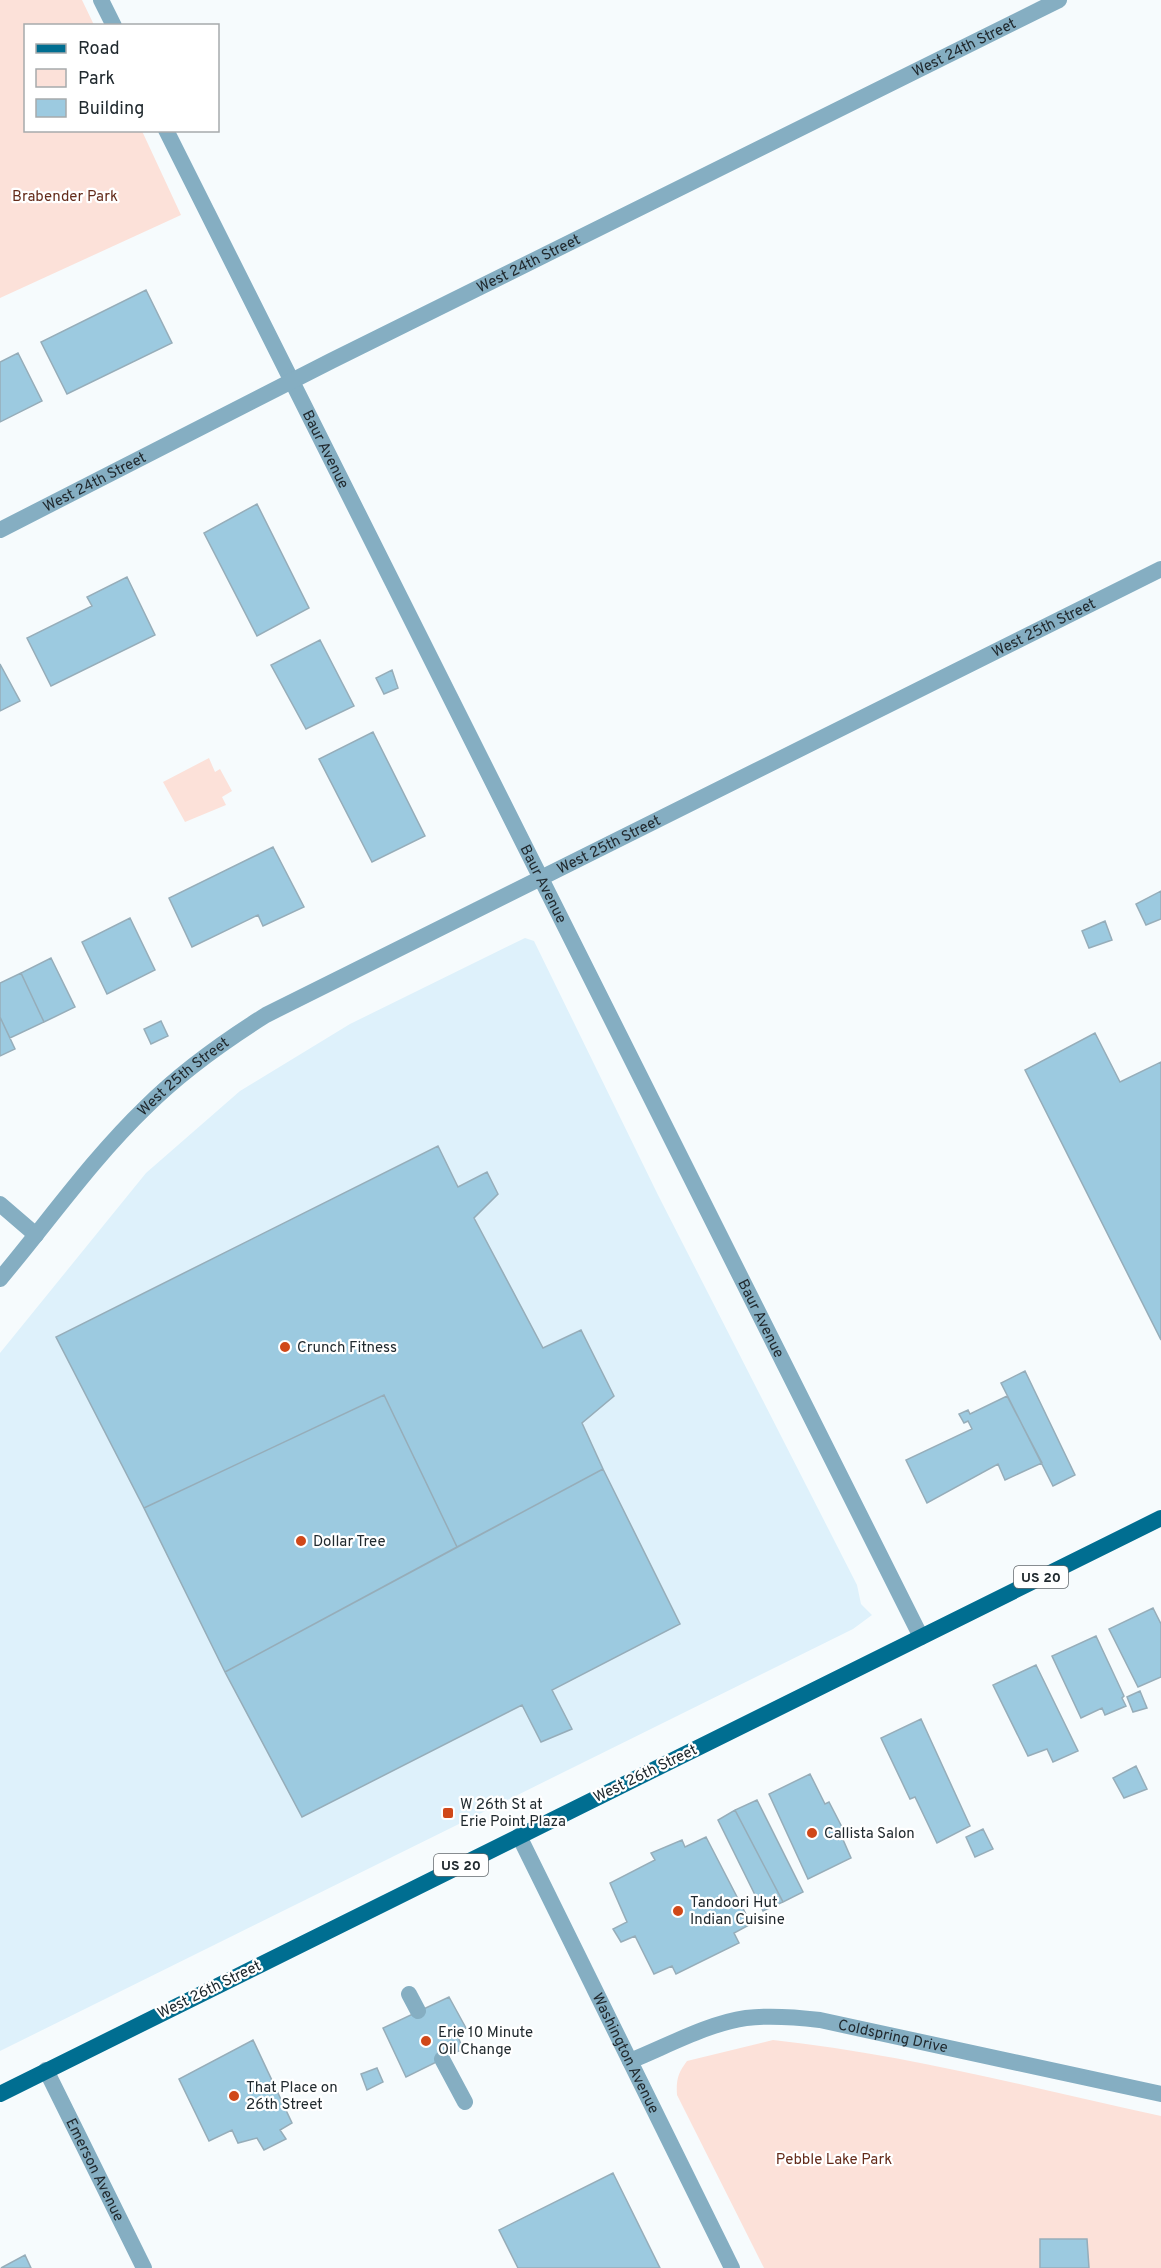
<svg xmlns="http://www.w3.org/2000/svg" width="1161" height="2268" viewBox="0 0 1161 2268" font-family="Overpass,sans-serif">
	<rect width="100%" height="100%" fill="#f6fbfd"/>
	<path fill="#def1fb" d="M525,938L534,941L658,1195L857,1585L861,1604L872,1615L853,1629L0,2051V1353L146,1173L240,1091L350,1024Z"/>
	<path fill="#fce1d9" d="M0,0H82L94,25L26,26V130L142,131L181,215L0,298Z
		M209,758L215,772L220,769L232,791L222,797L226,805L185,822L163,782Z
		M773,2040C904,2054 1032,2088 1161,2116V2268H764L677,2095C676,2080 678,2073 687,2061Z"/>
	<path fill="#9ccae0" stroke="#96adb9" stroke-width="1.5" d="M146,290L172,343L67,394L41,342Z
		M18,353L42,401L0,422V362Z
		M257,504L309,608L257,636L204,533Z
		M127,577L155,635L51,686L27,638L92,606L87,597Z
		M320,640L354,706L306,729L271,665Z
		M0,664L20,701L0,711Z
		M392,670L398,688L384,694L376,678Z
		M373,732L425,836L372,862L319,759Z
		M273,847L304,907L263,926L258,915L192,947L169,898Z
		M1161,891V919L1146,925L1136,904Z
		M130,918L155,970L107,994L82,942Z
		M1105,921L1112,940L1089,948L1082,931Z
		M51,958L75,1007L44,1022L21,973Z
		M21,973L44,1022L10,1038L0,1017V983Z
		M0,1017L15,1049L0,1056Z
		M161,1021L168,1036L151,1044L144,1029Z
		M1095,1033L1120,1082L1161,1062V1340L1025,1070Z
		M438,1146L458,1187L487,1172L498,1194L474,1218L543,1348L581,1330L614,1396L582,1423L603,1469L457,1547L384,1395L144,1508L56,1337Z
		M1025,1371L1075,1475L1053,1486L1001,1383Z
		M384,1395L457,1547L225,1672L144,1508Z
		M1007,1396L1042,1463L1005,1480L998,1464L927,1503L906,1460L972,1429L968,1421L964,1423L959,1414L968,1410L970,1414Z
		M603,1469L680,1624L552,1690L572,1729L541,1742L522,1705L302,1817L225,1672Z
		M1153,1608L1161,1624V1677L1138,1687L1109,1629Z
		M1096,1636L1124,1696L1122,1698L1126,1706L1105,1715L1102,1708L1081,1718L1052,1656Z
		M1036,1665L1078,1751L1053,1762L1047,1749L1028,1756L993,1685Z
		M1140,1691L1147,1708L1133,1712L1127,1697Z
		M921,1719L970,1826L937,1843L915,1797L910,1799L881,1738Z
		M1136,1766L1147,1789L1124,1798L1113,1778Z
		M810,1774L825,1804L829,1802L845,1833L841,1835L851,1858L808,1879L769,1794Z
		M757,1800L803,1892L783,1902L735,1810Z
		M735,1810L783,1902L763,1911L718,1820Z
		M983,1829L993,1849L975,1857L966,1837Z
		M706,1837L751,1924L734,1933L739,1943L676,1974L672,1966L654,1974L635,1936L621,1942L613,1929L627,1922L610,1883L655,1860L651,1853L682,1840L685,1847Z
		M449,1997L466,2028L456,2032L463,2049L406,2077L383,2028Z
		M253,2040L292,2123L280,2130L286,2139L264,2150L257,2138L238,2143L232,2130L209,2141L179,2079Z
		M377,2068L383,2082L367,2090L361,2074Z
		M613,2173L660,2268H518L499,2230Z
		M1040,2239H1087L1089,2268H1040Z
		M25,2255L31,2268H1Z"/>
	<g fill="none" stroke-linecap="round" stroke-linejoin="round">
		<path stroke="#85aec2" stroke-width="16" d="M409,1994L418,2011
			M442,2059L465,2102"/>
		<g stroke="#85aec2" stroke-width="16">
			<path d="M101,0L114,26"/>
			<path id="s1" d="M166,130L921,1637"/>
			<path id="s2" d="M0,530L331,361L1059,0"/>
			<path d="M0,1204L36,1235"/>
			<path id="s3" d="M0,1279C48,1222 92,1159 146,1107C182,1071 223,1042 266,1015L1161,569"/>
			<path id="s4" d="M519,1836L732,2268"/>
			<path id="s5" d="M630,2061C665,2047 709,2023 746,2018C771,2015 795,2017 820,2020L1161,2094"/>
			<path id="s6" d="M46,2070L144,2268"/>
		</g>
		<path stroke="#006e91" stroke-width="16" d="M0,2094L1161,1518"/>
	</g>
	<g fill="#d04819" stroke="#fff" stroke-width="2">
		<circle cx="285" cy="1347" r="6"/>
		<circle cx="301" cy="1541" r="6"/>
		<rect x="442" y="1807" width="12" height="12" rx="3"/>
		<circle cx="812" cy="1833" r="6"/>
		<circle cx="678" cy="1911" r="6"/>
		<circle cx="426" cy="2041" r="6"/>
		<circle cx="234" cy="2096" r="6"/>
	</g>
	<g text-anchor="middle" stroke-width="4.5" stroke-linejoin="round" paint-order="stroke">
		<g fill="#fff" stroke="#646a6d" stroke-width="1.5">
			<rect x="1014" y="1566" width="54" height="22" rx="4.5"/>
			<rect x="434" y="1854" width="54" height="22" rx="4.5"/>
		</g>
		<g font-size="14" font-weight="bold" fill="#212a2f">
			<text x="1041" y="1582">US 20</text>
			<text x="461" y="1870">US 20</text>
		</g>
		<g font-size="15" fill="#212a2f" stroke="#fff">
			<text dy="5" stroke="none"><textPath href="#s2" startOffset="1078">West 24th Street</textPath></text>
			<text dy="5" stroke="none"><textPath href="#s2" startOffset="592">West 24th Street</textPath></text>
			<text dy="5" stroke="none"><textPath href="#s1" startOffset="357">Baur Avenue</textPath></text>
			<text dy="5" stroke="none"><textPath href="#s2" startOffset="106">West 24th Street</textPath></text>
			<text dy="5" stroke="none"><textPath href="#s3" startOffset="1246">West 25th Street</textPath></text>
			<text dy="5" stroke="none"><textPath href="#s3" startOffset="760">West 25th Street</textPath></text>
			<text dy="5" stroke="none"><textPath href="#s1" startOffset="843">Baur Avenue</textPath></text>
			<text dy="5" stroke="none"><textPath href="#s3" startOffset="274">West 25th Street</textPath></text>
			<text dy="5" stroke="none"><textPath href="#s1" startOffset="1329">Baur Avenue</textPath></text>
			<text transform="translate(645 1773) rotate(-26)" y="5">West 26th Street</text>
			<text transform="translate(209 1989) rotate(-26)" y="5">West 26th Street</text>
			<text dy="5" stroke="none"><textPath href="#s5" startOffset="273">Coldspring Drive</textPath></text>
			<text dy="5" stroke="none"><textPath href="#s4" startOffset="242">Washington Avenue</textPath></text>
			<text dy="5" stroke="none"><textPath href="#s6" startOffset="111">Emerson Avenue</textPath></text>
		</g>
		<g font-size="15" fill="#642b1a" stroke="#fff">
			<text x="65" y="201">Brabender Park</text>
			<text x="834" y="2164">Pebble Lake Park</text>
		</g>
		<g font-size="15" fill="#212a2f" stroke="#fff" text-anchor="start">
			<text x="297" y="1352">Crunch Fitness</text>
			<text x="313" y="1546">Dollar Tree</text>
			<text x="460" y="1809">W 26th St at<tspan x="460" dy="17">Erie Point Plaza</tspan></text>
			<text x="824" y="1838">Callista Salon</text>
			<text x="690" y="1907">Tandoori Hut<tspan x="690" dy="17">Indian Cuisine</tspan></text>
			<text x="438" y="2037">Erie 10 Minute<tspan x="438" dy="17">Oil Change</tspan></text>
			<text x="246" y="2092">That Place on<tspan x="246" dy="17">26th Street</tspan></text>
		</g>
	</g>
	<rect x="24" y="24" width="195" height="108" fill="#ffffff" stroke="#a6aaac" stroke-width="1.5"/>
	<rect x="36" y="44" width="30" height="9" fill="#006e91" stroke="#a6aaac" stroke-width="1.5"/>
	<text x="78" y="54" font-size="18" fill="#212a2f">Road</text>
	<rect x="36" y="69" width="30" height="18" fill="#fce1d9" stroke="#a6aaac" stroke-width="1.5"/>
	<text x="78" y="84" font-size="18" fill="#212a2f">Park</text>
	<rect x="36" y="99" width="30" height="18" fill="#9ccae0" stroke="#a6aaac" stroke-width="1.5"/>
	<text x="78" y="114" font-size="18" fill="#212a2f">Building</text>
</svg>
